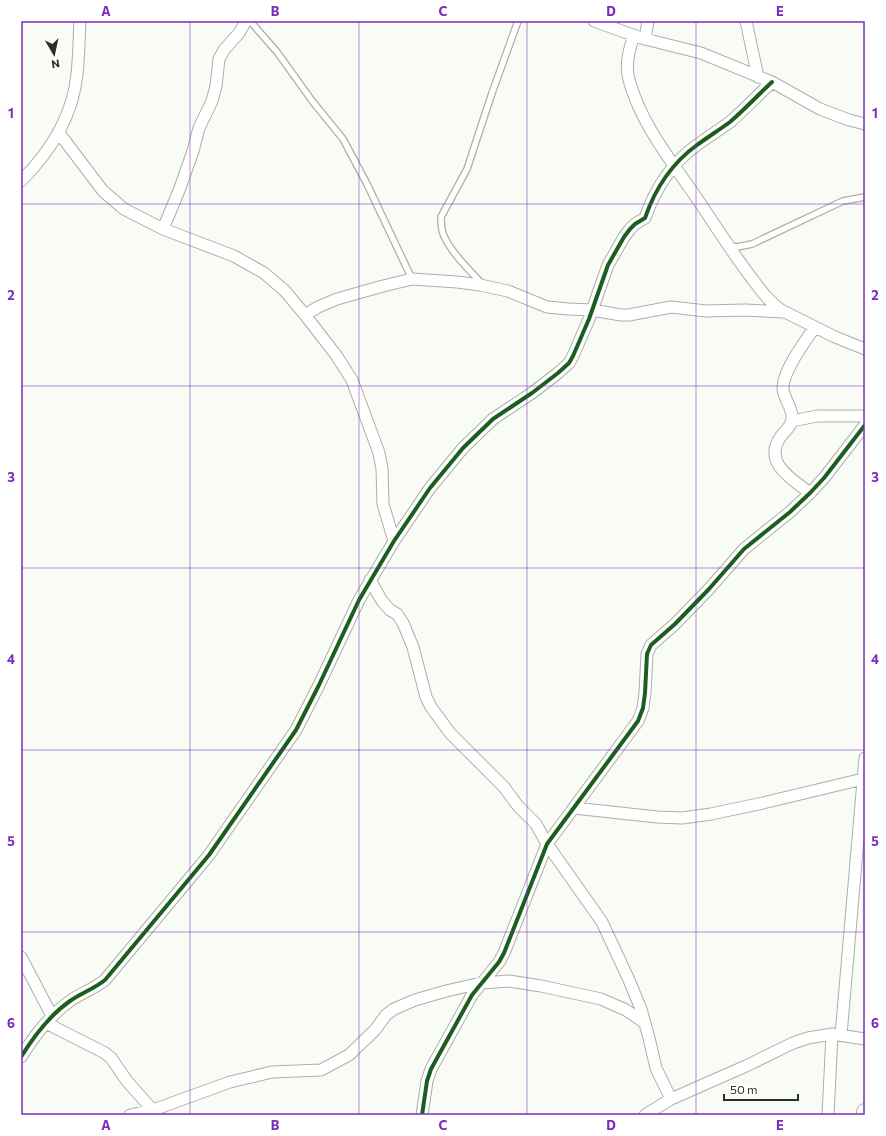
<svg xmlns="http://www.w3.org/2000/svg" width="886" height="1136" viewBox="0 0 886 1136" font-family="Commissioner,sans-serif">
	<rect width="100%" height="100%" fill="#f8fcf5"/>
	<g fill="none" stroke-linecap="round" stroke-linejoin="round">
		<defs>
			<path id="lane" d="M250,21L277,52L313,102L343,139L367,184L412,279
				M730,246L737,247L752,244L843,201L865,197
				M482,284C469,269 452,254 444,236C441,230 441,224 441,217L467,169L492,93L518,21"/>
			<path id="street" d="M594,21L641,38L701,53L772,82L820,109L849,120L865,124
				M746,21L758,77
				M634,35C629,50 625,64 629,80C642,127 674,164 700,203C717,228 732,252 750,276C760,289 768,301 781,310L835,337L865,349
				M645,39L648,21
				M59,133L103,191L124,209L163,229L234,256L264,273L285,291L305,315L336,355L352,380L379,453L382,469L383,504L394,541
				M21,181C50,152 73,116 77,74C79,56 79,38 80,21
				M163,229L180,188L193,151L199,128L212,101L216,86L219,59L224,50L239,33L246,21
				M305,315L318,307L337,299L383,286L412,279L457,282L480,285L508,291L547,307L569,309L592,310L621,315H629L671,307L706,311L745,310L784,312
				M792,421L817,416H865
				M810,493C792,479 762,463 781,436C785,431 792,426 792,418C793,409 784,399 783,389C782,372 805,341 815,327
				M370,580L382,601L390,610L397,614L403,623L413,647L426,697L431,707L450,733L504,787L518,806L536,824L547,844L602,922L629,980L641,1009L649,1038L656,1068L671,1099
				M574,808L657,817L682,818L711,814L763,803L863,779
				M21,957L52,1016
				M46,1023L105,1053L111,1058L127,1081L157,1115
				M841,1035L865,758
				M21,1057C34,1036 50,1015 70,1001C81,993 94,989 105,980L209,855L296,730L319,685L359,600L394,541L430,488L463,448L493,419L532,393L558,373L569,363L573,356L589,319L608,265L624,237L630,229L635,224L645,218C655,189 672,163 697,145C708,137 719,130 730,122C744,110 758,95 772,82
				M130,1115L153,1110L230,1082L272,1072L321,1070L349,1055L375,1030L386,1015L394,1009L415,1000L446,991L481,983L509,981L541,986L601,999L626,1010L645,1023
				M422,1115L427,1081L431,1069L472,995L499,962L504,953L547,844L638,721L643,708L645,693L647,654L651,645L675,624L709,589L744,549L790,512L810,493L824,478L865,425
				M645,1115L671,1099L746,1066L793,1043L808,1038L832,1034L865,1039
				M828,1115L832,1034"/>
			<path id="secondary" d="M865,1115V1112"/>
		</defs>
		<use href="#lane" stroke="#abb0a7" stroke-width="8"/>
		<use href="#street" stroke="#abb0a7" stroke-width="13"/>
		<use href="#secondary" stroke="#abb0a7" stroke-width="18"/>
		<use href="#lane" stroke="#fefffe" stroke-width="5.5"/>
		<use href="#street" stroke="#fefffe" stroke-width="11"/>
		<use href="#secondary" stroke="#fefffe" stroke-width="16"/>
		<defs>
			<path id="cycleway" d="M21,1057C34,1036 50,1015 70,1001C81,993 94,989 105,980L209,855L296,730L319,685L359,600L394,541L430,488L463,448L493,419L532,393L558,373L569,363L573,356L589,319L608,265L624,237L630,229L635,224L645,218C655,189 672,163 697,145C708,137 719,130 730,122C744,110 758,95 772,82
				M422,1115L427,1081L431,1069L472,995L499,962L504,953L547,844L638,721L643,708L645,693L647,654L651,645L675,624L709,589L744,549L790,512L810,493L824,478L865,425"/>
		</defs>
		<use href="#cycleway" stroke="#fff" stroke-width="6"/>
		<use href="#cycleway" stroke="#1b5e20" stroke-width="4"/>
	</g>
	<path fill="none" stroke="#7b2cbf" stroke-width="1" stroke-opacity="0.55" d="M190,21V1115M359,21V1115M527,21V1115M696,21V1115M21,204H865M21,386H865M21,568H865M21,750H865M21,932H865"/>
	<rect width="886" height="1136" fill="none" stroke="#ffffff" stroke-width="44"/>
	<g transform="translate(54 54) rotate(171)" stroke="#ffffff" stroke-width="3" paint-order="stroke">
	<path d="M0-3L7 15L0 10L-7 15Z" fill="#293025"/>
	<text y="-6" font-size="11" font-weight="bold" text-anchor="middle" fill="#293025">N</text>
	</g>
	<path d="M724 1094v6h74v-6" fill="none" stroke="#293025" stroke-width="2"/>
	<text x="730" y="1094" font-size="12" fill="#293025" stroke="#ffffff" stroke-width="3" paint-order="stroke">50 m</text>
	<rect x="22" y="22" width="842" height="1092" fill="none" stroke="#7b2cbf" stroke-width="1.5"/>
	<g font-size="13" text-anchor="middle" font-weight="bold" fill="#7b2cbf">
		<text x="106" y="16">A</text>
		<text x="275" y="16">B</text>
		<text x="443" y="16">C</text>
		<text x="611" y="16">D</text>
		<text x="780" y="16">E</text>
		<text x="11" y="118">1</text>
		<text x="875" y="118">1</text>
		<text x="11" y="300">2</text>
		<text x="875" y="300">2</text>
		<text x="11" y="482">3</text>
		<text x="875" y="482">3</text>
		<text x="11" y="664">4</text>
		<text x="875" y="664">4</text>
		<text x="11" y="846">5</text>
		<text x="875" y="846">5</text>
		<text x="11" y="1028">6</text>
		<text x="875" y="1028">6</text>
		<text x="106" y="1130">A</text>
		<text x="275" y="1130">B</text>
		<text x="443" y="1130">C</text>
		<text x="611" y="1130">D</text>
		<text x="780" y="1130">E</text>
	</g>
</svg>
